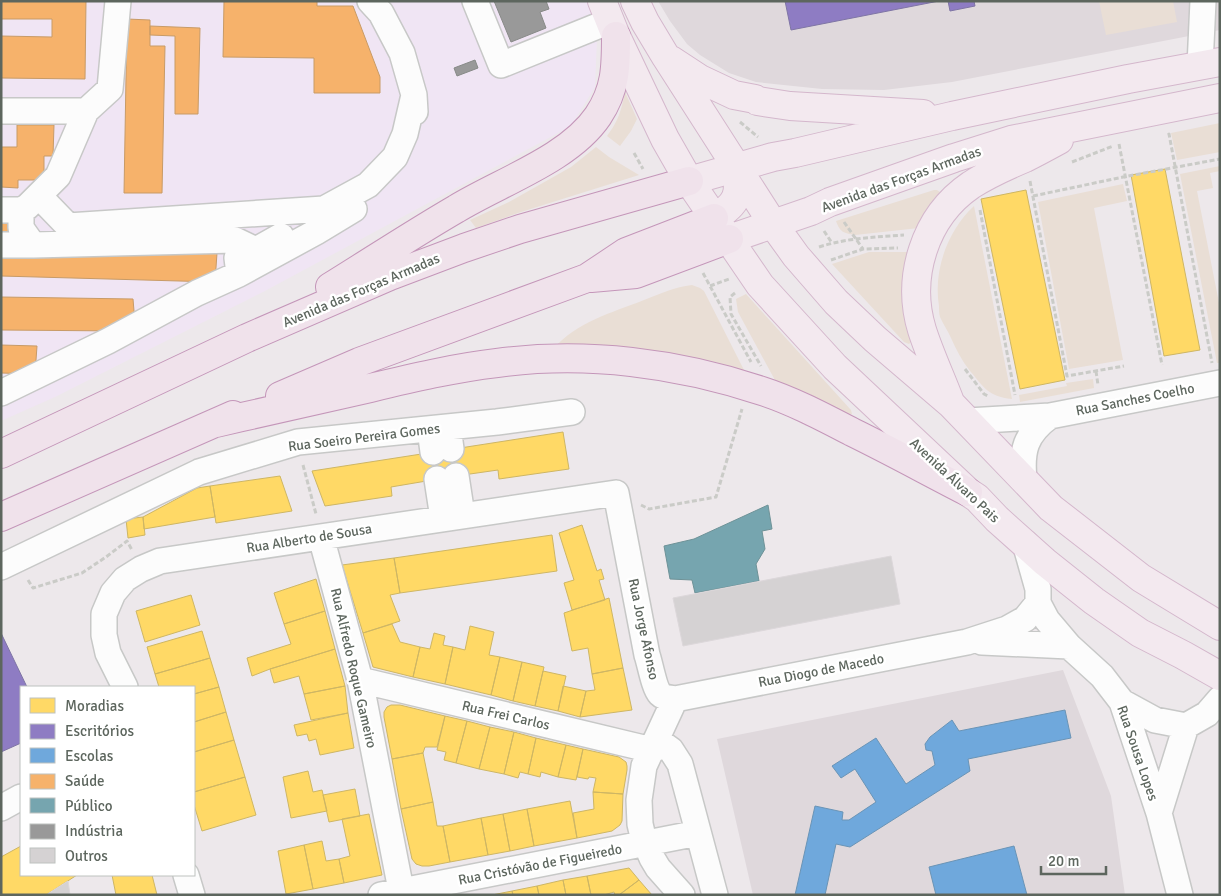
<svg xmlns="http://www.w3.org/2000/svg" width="1221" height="896" viewBox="0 0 1221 896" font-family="Signika,sans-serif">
	<rect width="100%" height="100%" fill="#ede8eb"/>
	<path fill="#dfd8dc" d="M658,1H1220V30L952,82L884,90L822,89L756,82L729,73L700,55L687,44L670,21Z
		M1063,670L1111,796L1125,895H753L717,739Z"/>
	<path fill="#f0e5f4" d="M1,1H593L598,15L595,87L571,126L263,292L55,397L1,421Z"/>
	<path fill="#e9ded5" d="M1099,1H1173L1177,22L1106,35Z
		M625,92L637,119L631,131L620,146L607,136C619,120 621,111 625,92Z
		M1220,123V152L1177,160L1171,133Z
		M596,147L609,157L639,175L521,212L476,228L470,220L509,202L571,167Z
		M1220,166V171L1210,173L1213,188L1197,191L1220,308V363H1217L1180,174Z
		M1123,184L1127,201L1094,208L1123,360L1069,369L1038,202Z
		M934,190H937L940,192V195L919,228L855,235C843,233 840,232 836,221Z
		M974,206L1012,399C987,396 985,388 970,371C962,361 956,349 951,338C948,331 943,324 940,317C939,314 939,310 939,306C933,270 948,230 974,206Z
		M869,252H911L912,341L909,344L904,342L832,264Z
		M692,285L700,288L704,291L746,374L553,349C577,322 611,313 644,300C659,294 675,287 692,285Z
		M746,294L851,410L852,414L849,415L845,414L776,382L738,312L736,299Z
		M1093,379L1094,388L1020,402L1019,395L1067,386L1066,383Z"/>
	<path fill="#ffd966" stroke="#ceb664" d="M1165,169L1200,350L1164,356L1131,175Z
		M1026,190L1065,380L1020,389L981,199Z
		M563,432L569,469L499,479L498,470L456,476L391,487L392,496L325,506L312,471Z
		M280,476L292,511L216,523L210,486Z
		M210,486L215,517L144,529L143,517L197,488Z
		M143,517L145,535L128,538L126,519Z
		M582,525L597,571L601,569L604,579L599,580L605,600L572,610L564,583L574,580L559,533Z
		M552,535L557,571L400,593L394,558Z
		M394,558L400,593L390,595L400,621L363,633L342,565Z
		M316,579L325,611L284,624L274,593Z
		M191,595L200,625L145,642L136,611Z
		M609,598L623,668L592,674L588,648L572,651L564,613Z
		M325,611L335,649L270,669L252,676L247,658L291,644L284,624Z
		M392,624L400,642L420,647L413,677L373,667L363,633Z
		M470,626L494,632L489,655L500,657L491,695L445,684L453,647L465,650Z
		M202,631L210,658L155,674L147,647Z
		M434,633L445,636L443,645L453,647L445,684L413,677L420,647L430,649Z
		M335,649L345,686L304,694L299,676L274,683L270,669Z
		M500,657L522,662L513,701L491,695Z
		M210,658L219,687L194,694V687H159L155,674Z
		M522,662L544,667L535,706L513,701Z
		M623,668L632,710L580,717L586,691L595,690L592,674Z
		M543,671L566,676L558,711L535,706Z
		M345,686L348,713L311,720L304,694Z
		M563,686L586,691L580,717L558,711Z
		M219,687L226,712L194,722V694Z
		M391,705H400L445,716L437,747H425L423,753L392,759L384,717V712L387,707Z
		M226,712L234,740L194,752V722Z
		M348,713L354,748L320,755L316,739L309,741L307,734L297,736L294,725Z
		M445,716L467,721L456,763L444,760L446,752L437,750Z
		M467,721L490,727L479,769L456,763Z
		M490,727L514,732L504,774L479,769Z
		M514,732L536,738L528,774L520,772L518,778L504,774Z
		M536,738L566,745L558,777L541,772L540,777L528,774Z
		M234,740L245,777L194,792V752Z
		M566,745L583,749L576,780L558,777Z
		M583,749L619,757L626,762L627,766V770L623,794L593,792L596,778L589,777L588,779L577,777Z
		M423,753L433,802L401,809L392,759Z
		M308,771L313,792L322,790L327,811L291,818L283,777Z
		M245,777L256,815L202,831L194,805V792Z
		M355,789L360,816L329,822L323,795Z
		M593,792L623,794L622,821L620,825L612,831L577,838L573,813L594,809Z
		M570,801L577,838L534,846L527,809Z
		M433,802L437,826H443L450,862L429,866H422L416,864L412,859L401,809Z
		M527,809L534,846L510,851L503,814Z
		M369,814L382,875L344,883L339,859L350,856L342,819Z
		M503,814L510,851L488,855L481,818Z
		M481,818L488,855L450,862L443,826Z
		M322,841L326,861L339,859L344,883L313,889L304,845Z
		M304,845L313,889L286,894L278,851Z
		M21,846V875H77L46,895H1V857Z
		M629,868L639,880L619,895H615L614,892L604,895H591L587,876Z
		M112,875H152L157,895H116Z
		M587,876L591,895H566L563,880Z
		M563,880L566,895H539L537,886Z
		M639,880L652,895H619Z
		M537,886L539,895H513L512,891Z
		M512,891L513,895H492Z"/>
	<path fill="#8e7cc3" stroke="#7f75a5" d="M785,1H939L791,30Z
		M948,1H974L975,6L950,11Z
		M1,633L27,687H21V743L1,752Z"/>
	<path fill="#6fa8dc" stroke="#6a94b6" d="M1065,710L1071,738L968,759L970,771L850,847L836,844L825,895H795L815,806L843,812L842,820H849L876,802L855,769L841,778L832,766L876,738L906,784L935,765L932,751L926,750L925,744L930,737L952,720L959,731Z
		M1014,846L1027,895H936L929,867Z"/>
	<path fill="#f6b26b" stroke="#c89b67" d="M1,1H86L85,79L1,78V36L52,37V19H1Z
		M224,1H317V6H353L380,77V93H314V58L223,57Z
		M127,19L150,20V46H165L162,193H124Z
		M150,26L200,28L198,114H175V36L150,35Z
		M17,125H54L53,156H44V175L40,180H18V188L1,187V147H17Z
		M1,215H9V238H1Z
		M1,251L217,253L215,282L1,276Z
		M1,297L133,299L135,323L121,331L1,330Z
		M1,345L37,346L35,374L1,373Z"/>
	<path fill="#76a5af" stroke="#6e9297" d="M768,505L772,529L762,531L765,549L756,564L759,581L695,593L692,580L670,579L664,546L694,539Z"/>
	<path fill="#999" stroke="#878a87" d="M494,1H546L549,9L540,12L546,28L511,42Z
		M475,60L478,68L457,76L454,68Z"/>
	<path fill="#d5d2d3" stroke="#dcd7da" d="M891,556L900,604L683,646L673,598Z
		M68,881L70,895H46Z"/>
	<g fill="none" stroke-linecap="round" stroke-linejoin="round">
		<defs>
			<path id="minor" d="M370,1L381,13L402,53L414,95L415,112
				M475,1L501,65L610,21
				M1200,66L1203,1
				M1,111H86
				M39,196L68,226L324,209L368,185L395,157L405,134L414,95
				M1,210H21L27,207L58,176L86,111L110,89L118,1
				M21,210V228L33,245L235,240L256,250L281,236
				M1,245H33
				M239,274L316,232L354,209
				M1,393L108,341L197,293L239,274L237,258
				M968,421L1050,416L1220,383
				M448,427L451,449
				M430,429L433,452
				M456,476L462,515
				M437,479L443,518
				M1024,480C1021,451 1025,434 1050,416
				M321,537L360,680L402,895
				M1,567L199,472L298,442L497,422L572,412
				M1038,603L1047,620L1069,646L1102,676L1122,702L1159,813L1180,895
				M982,642L1069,646
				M360,680L652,750
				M125,687L108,653L104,635V614L113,593L125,579L141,569L160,561L616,493L647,655C650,663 654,688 660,694C664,698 670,698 675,699L967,642L1007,629L1025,619L1038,603V589L1025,543
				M675,699L644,766L639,800L640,824L643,837L652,858L658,868L682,895
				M1122,702L1155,720L1186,726
				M652,750L664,745L671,750L680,764L715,895
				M1,808L21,797
				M1159,813L1186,726L1207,714L1220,699
				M186,875L192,895
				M381,895L698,833"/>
			<path id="major" d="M602,1L616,36L665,139L689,181L760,285L835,367L968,492L977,498L997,519L1045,562L1094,601L1140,633L1183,655L1220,676
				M635,1L645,22L666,57L773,224L796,256L836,302L875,339L951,404L1051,508L1141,578L1220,626
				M671,60L700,79L734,95L755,99L757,101L790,106L923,114
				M689,181L773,157L795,153L952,116L1128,79L1220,62
				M714,218C738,204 741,194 736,167
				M729,239L811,211L830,202L954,158L1011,140L1220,98
				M950,402C941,378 930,355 922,330C906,278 924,217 971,185C988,174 1006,166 1025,158C1037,152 1048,146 1059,140"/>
			<path id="highway" d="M591,278L636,274L729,239
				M330,287C372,261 413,234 456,209C500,182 569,159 598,116C616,89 616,67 616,36
				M280,396L359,362L587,278L626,252L714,218
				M216,423C267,411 318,400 370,388C412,378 454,368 497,363C586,351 678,363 762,391C793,401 823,417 852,432C891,451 929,472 968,492
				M1,454L247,338L390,276L464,248L520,229L689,181
				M1,517L233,415"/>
		</defs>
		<use href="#minor" stroke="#c7c8c7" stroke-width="28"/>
		<use href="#major" stroke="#d4b7cc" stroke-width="30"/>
		<use href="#highway" stroke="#c496b9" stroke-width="30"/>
		<path stroke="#cacbc7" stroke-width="3" stroke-dasharray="5 2.5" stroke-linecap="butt" d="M740,122L758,137
			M1168,135L1169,134L1212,363
			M1119,144L1162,365
			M634,153L643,169
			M1072,162L1113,146
			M1030,181L1067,376L1124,366
			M1033,196L1123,177L1220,159
			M980,210L1015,395
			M844,222L863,249
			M824,231L832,243
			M819,247C847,238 875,237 904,235
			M831,260L863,249L898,248
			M703,273L751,362
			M710,286L729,279
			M735,293L730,297L731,314L761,366
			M965,369L984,394L988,396
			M1096,371L1098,385
			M303,465L316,514
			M641,505L649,509L716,497L742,409
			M28,580L33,588L82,573L106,557L127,541L132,550"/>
		<use href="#minor" stroke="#fcfcfc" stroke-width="25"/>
		<use href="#major" stroke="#f3e9ef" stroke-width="28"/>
		<use href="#highway" stroke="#f0e2eb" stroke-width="28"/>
	</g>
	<g text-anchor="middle" stroke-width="5" stroke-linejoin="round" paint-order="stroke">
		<g font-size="14" fill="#5d665e" stroke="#fff">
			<text transform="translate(901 179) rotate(-20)" y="5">Avenida das Forças Armadas</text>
			<text transform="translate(361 290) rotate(-23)" y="5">Avenida das Forças Armadas</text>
			<text transform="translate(1135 399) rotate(-11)" y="5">Rua Sanches Coelho</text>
			<text transform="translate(364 437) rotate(-7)" y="5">Rua Soeiro Pereira Gomes</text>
			<text transform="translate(955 480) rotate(43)" y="5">Avenida Álvaro Pais</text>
			<text transform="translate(309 538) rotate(-9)" y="5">Rua Alberto de Sousa</text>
			<text transform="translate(644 629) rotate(78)" y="5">Rua Jorge Afonso</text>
			<text transform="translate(354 668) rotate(77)" y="5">Rua Alfredo Roque Gameiro</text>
			<text transform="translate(821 670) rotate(-11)" y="5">Rua Diogo de Macedo</text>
			<text transform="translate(506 715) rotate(13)" y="5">Rua Frei Carlos</text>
			<text transform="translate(1138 753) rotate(71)" y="5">Rua Sousa Lopes</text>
			<text transform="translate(540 864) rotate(-11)" y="5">Rua Cristóvão de Figueiredo</text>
		</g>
	</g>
	<rect width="1221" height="896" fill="none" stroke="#5d665e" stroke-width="5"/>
	<rect x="20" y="686" width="175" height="190" fill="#ffffff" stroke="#bec2bf"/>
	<rect x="30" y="698" width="25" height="15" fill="#ffd966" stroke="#bec2bf"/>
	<text x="65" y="711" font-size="15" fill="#5d665e">Moradias</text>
	<rect x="30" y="724" width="25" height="15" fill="#8e7cc3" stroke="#bec2bf"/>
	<text x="65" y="736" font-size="15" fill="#5d665e">Escritórios</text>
	<rect x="30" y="748" width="25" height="15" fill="#6fa8dc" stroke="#bec2bf"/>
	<text x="65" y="761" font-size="15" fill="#5d665e">Escolas</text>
	<rect x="30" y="774" width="25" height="15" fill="#f6b26b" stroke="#bec2bf"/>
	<text x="65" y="786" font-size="15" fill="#5d665e">Saúde</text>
	<rect x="30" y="798" width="25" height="15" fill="#76a5af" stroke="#bec2bf"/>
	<text x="65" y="811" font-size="15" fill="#5d665e">Público</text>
	<rect x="30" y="824" width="25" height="15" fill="#999999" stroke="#bec2bf"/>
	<text x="65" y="836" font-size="15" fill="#5d665e">Indústria</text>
	<rect x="30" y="848" width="25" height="15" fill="#d5d2d3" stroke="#bec2bf"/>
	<text x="65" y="861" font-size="15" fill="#5d665e">Outros</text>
	<path d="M1041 866v8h65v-8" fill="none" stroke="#5d665e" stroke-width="2.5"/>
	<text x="1048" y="866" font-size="15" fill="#5d665e" stroke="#ffffff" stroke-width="4" paint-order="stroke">20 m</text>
</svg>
